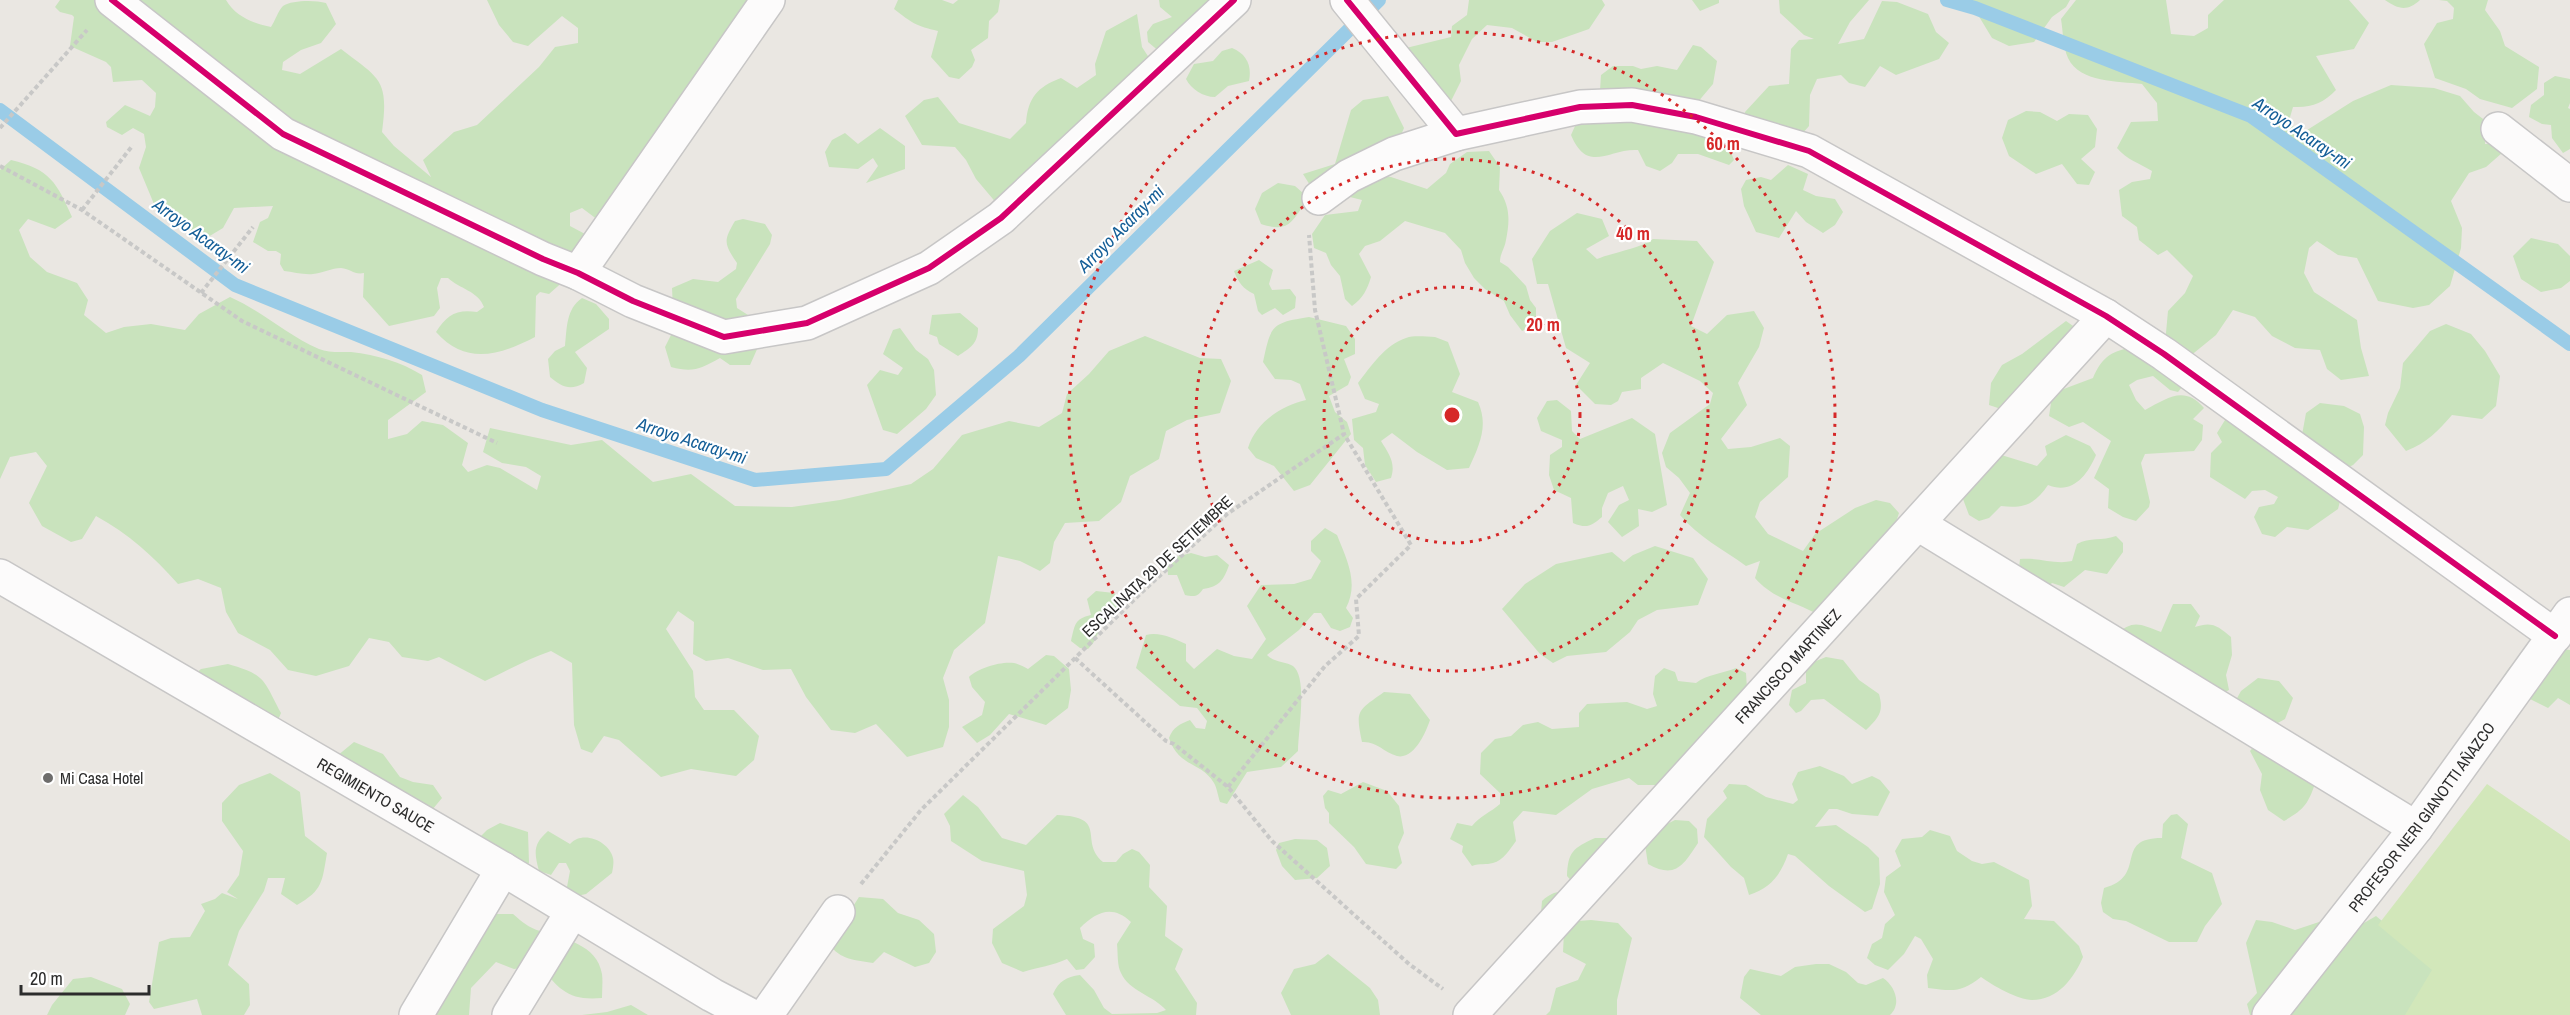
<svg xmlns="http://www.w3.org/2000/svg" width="2570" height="1015" viewBox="0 0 2570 1015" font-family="'Archivo Narrow',sans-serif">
	<rect width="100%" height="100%" fill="#eae7e2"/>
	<path fill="#c9e3bd" d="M60,0H226C235,16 254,24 271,27C275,21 278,11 283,6C292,0 315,0 326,3L336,24L321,43L301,50L283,62L282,70L300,74L341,49C380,79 389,79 382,132L394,146L431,177L423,160L454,132L477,125L539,67L555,47L578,43V28L562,16L528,46L513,42L499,25L487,0H754L652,148L639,154L629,175L598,220L582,208L570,213V226L585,234L574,272L549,294L540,292L536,296L535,337C500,355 466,366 436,332C447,315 456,309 477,312L484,307C478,291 460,289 448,278H441L437,288L440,308L434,316L389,326L363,297L364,273C354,275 351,269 341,268C332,268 322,273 313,274C304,275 293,272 284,271L280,264L281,254L276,251H268L253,242L260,222L268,218L273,206L234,208L223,228L203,240L186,231L154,204L139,168L146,147L144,134L133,128L122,135L107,127L106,122L125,105L150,116L155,107L156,93L142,80L113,82L111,67L106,62L70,46L74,17L72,15L60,12L55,7Z
		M898,0H942L953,4L958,0H1000L998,12L989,21L988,38L971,50L975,60L972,67L959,79L949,77L931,57L938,31C916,26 912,23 894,9Z
		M1159,0H1217L1161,53L1148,42L1147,32L1153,24L1172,17L1160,7Z
		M1469,0H1602L1605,5L1589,29L1552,42H1537L1512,28L1487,25L1472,39L1459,65L1461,81L1449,105L1406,48L1451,37L1452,26L1467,15Z
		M1692,0H1719V3L1700,11Z
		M1779,0H1869L1850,22L1838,44L1864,39L1882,1L1897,2L1928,14L1936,32L1949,43L1939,59L1896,75L1880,66L1865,87L1849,83L1841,75L1817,79L1810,95L1809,126L1789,149L1744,120L1745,112L1769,86L1789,84L1791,49L1799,40L1814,39L1804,35L1780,13Z
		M1969,0H2070L2066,7L2052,17L2034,42L2009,46L1992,38Z
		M2076,0H2166L2171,34L2194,36L2208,28V15L2224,0H2349L2369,23L2354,49L2316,56L2336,90C2323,103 2312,108 2293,107L2288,124L2304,132L2353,101L2391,85L2434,88L2460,96L2474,112L2487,122L2485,144L2502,143V153L2486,167L2469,173L2451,201L2462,228L2461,248L2450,286L2429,305L2413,308L2378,301L2357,258L2338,255L2317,241L2309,248L2304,273L2314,292L2357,320L2361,348L2369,376L2341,380L2327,369L2320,350L2295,348L2272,336L2255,317L2233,310L2216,335L2189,357L2165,344L2168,311L2185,293L2193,276L2167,250L2158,255L2139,240L2137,227L2122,216L2119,190L2132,182L2150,179L2152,171C2139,163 2127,160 2117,148L2131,122L2158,121L2157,103L2142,84C2118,81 2080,83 2068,58C2063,47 2063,31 2061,19Z
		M2385,0H2420C2407,12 2398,9 2385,0Z
		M2439,0H2488L2485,10L2500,31L2505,46L2539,67L2537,89L2512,108L2480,99L2466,89L2435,78L2424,44L2437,23L2453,19L2454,8L2447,1Z
		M1137,14L1142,47L1155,67L998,205L976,179L966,160L955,147L922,145L905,116L924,100L938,97L959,123L1010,139L1026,123C1028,98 1037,87 1061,78L1077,88L1096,75L1095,64L1106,31Z
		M1693,45L1701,47L1717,61L1713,84L1697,103L1680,100L1668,94L1656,101L1600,91L1601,75L1613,66H1633L1641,69L1657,66L1677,70Z
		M1232,48C1247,54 1252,66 1249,81L1228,86L1215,97C1203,97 1191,89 1186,79L1194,64L1213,61L1222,51Z
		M2555,76L2570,79V103L2568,108L2570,109V149L2563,153L2552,138L2551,125L2542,124L2529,117L2531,105L2544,95V83Z
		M1388,96L1404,128L1398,142L1369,175L1391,177L1427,189L1446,173L1450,164L1467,152L1489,151L1500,167L1499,190C1510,206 1510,220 1506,240C1505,248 1500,253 1500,262L1508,267L1526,286L1530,300L1536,308V316L1532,327L1522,331L1510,315L1504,301L1485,289L1474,278L1465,263L1461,250L1445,233L1405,221L1380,241L1365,246L1359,254L1371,277C1367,290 1363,298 1352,306L1345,299L1340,276L1331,265L1326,253L1314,248L1312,234L1325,215L1358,211L1362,200L1334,193L1318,198L1303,174L1335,164L1351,110L1363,100Z
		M1612,110L1712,138L1719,149L1730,150L1734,160L1729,165L1698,154H1678L1672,163L1660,171L1646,166L1638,150C1609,148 1588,175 1571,135L1580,115Z
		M2026,111L2040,112L2057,121L2069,114L2088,115L2097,129L2095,147L2081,159L2095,172L2089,185L2077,184L2062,164L2036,174L2009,156L2002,138L2008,120Z
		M880,128L905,146V169L866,183L878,166L873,158L858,169L829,167L825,152L832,140L845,133L858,144Z
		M11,160C50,169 57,183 72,217L55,229L28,219L19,230L30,257L47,272L77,283L88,300L84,315L106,333L124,327L151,324L185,330L199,314L230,297C262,311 287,335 319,349C328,353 341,352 351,352C377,355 401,362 422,375L426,392L388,420V439L407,434L422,421L443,425L468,443L462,465L468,472L487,465L500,468L537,490L541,476L526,467L502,463L483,452L490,428L571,445L602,440L653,482L691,474L735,506L792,507L840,500L911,484L933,469L962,435L1009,421L1039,427L1062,413L1067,394L1089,374L1109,351L1145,336L1200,358L1221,359L1231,381L1220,413L1187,420L1166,431L1159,459L1130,476L1121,502L1099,521L1065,523L1054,542L1050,563L1040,571L1020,561L998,556L985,623L954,650L943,678L949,700V727L943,747L907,757L876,724L855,733L831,730L806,697L791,669L763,670L728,658L706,661L693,654L694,622L678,611L666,629L693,671L695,697L704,710H734L759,736L754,760L736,776L691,769L661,777L619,740L604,736L592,753L581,749L574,725L572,663L551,651C527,659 507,671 485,681L439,657L428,661L402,657L389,642L369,638L349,666L316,676L288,670L270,650L238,633L226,612L221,588L198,579L178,584C153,556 129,534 96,516L82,539L71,542L42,526L29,503L47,466L36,452L10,457L0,479V170Z
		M1788,165L1808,174L1803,190L1816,196L1835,199L1843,212L1835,225L1823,233L1806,222L1796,211L1779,238L1756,232L1744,206L1741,189L1746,180L1761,177L1771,180Z
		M1278,183L1295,186L1303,193L1304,204C1291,225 1286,232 1261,224L1255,209L1262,193Z
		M1577,213L1602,219L1609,236L1586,249L1597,259C1614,252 1639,249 1653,239L1697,241L1714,262L1691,326L1707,334L1727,315L1754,311L1764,328L1759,347L1738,383L1747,405L1721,439L1728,449L1751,447L1780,438L1790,446L1788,477L1760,502L1755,517L1768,534L1803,551L1815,534L1855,508L1876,500L1890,503L1899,513L1889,543L1819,615C1796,602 1773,599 1755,578L1760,561L1746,566C1723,549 1698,537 1680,515L1690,493L1679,478L1666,467L1662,453L1670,433L1710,404L1713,393L1700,381L1663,363L1641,378V389L1622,392L1618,401L1611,405L1595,404L1576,385L1590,363L1566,348L1548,284H1537L1532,259L1550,231Z
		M743,219L765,224L772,235L770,244L736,299L737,308L748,315L763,336L750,365H730L720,358C700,369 693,373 671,367L665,347L674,329L672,288L693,279L718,282L736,269L737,263C724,244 723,241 735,221Z
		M2531,238L2558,244L2570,256V281L2561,288L2541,292L2521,279L2513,256Z
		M1259,260L1273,270L1269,284L1272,290L1290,289L1296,297L1295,308L1283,315L1275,308L1262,315L1258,311L1254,294C1243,289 1238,282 1234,271Z
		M582,298L596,304L609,319V329L575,352L587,368L584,383C570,391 562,387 550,377L548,359L555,351L565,346C567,328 566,309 582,298Z
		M960,313L978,328C978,344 970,348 958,356L939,344L937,337L929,334L932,315Z
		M1309,317L1346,326L1355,339V354L1344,359L1351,377L1348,385L1329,396L1335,412L1347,422L1351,434L1310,485L1294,491L1274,466L1256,458L1248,448C1256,422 1281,406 1306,400L1300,384L1291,380L1275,379L1263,362C1271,325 1271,323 1309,317Z
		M2066,321L2076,328L2007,411L1989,405L1991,383L2002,365L2022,354Z
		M2446,324L2471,334L2485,351L2500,376L2496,406L2482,419L2452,415C2438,431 2427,443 2406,451L2385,425L2388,413L2400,388L2403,363L2430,331Z
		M900,328L916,350L928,359L934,370L936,395L926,409L897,434L883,430L867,385L880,370L898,375L903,368L883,354L893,330Z
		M1435,337L1448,342L1460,374L1452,392L1478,402C1489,426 1479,446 1469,468L1447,470L1417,452L1392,433L1381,441C1389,454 1396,463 1391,478L1376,482L1365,465L1363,448L1354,440L1352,419L1376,412L1379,404L1365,399L1358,383C1371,366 1385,345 1406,338C1415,335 1426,337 1435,337Z
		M2131,348L2186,382L2178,392L2170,390L2153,376L2137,380L2129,385L2136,400L2145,410C2168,398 2184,385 2204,408L2193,419L2203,425L2202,440L2194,451L2145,454L2141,463L2150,502L2149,507L2136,521L2123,517L2108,508L2109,489L2094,478L2111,441L2083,422L2069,427L2049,416L2052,397L2061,390L2093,378C2101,359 2110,351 2131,348Z
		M1557,400L1571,411L1572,431L1580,439L1632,418L1655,434L1667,505L1652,512L1638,509L1639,526L1622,537L1608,522L1619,505L1629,500L1623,486L1608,493L1602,508V517C1591,526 1587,529 1573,523L1571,498L1554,490L1549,475L1550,455L1562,447V440L1541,431L1537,418L1547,401Z
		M2320,403L2344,406L2360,414L2364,427L2363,455L2353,465L2343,470L2346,478L2338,509L2308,530L2287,527L2275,537L2262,534L2254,517L2259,507L2274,504L2278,497L2265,490L2252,491L2245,499L2210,477L2211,453L2222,442L2217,433L2225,420L2234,416L2302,435L2306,413Z
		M2066,435L2090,446L2096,455C2087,476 2072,495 2048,485C2035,504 2024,509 2001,506L1989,518L1979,521L1969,515L1954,475L1998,454L2037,466L2047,455L2045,446Z
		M1325,528L1337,535C1347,560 1359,583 1346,608L1353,618L1350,627L1340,631L1331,628L1321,613H1314L1299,630L1267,655C1275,663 1284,661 1293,666C1308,677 1298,732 1298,751L1281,767L1247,772L1227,804L1220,802C1218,796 1217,788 1214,783C1201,761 1179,768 1169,738C1173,727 1180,724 1190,720L1196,728L1205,729L1207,721L1197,708L1180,706L1136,668L1146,635C1159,631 1175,639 1186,644V661L1194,669L1217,649L1234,656L1252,659L1266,639L1247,606L1261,585L1294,584L1311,579L1321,561L1311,551V541Z
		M2116,536L2123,543V552L2107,574L2085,570L2064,587L2052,583L2043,591L2018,576L2020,559C2038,557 2055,565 2072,561L2077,544C2090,537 2102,541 2116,536Z
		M1655,546L1693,558L1708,579L1698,605L1657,610L1638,620L1630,632L1606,652L1567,656L1553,663L1540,654L1502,609L1525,584L1556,564L1612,552L1624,562L1633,555Z
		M1191,553L1205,557L1217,555L1229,565C1224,580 1219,587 1203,589C1198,597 1194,597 1185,595L1177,575H1168L1167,563L1172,558Z
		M1096,591L1114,593L1121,601L1116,614C1095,623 1102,636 1088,649L1080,648L1071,641C1075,625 1074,619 1091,615L1087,599Z
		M2173,604H2191L2200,616L2195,627C2212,621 2218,626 2231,637L2232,655L2226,675L2229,690L2212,699L2115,636C2133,619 2139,624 2161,632Z
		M2538,646L2570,650V705L2558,698L2548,708L2528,698L2508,697L2503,677C2512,662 2522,653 2538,646Z
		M1046,655L1054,656L1069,669L1071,690L1068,708L1046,725L1009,714L990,735L977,743L962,727L982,715L985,702L972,687L969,677C978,668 1001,661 1014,663C1019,664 1024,667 1028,669Z
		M1826,657L1843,660L1859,680L1879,694C1884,712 1879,717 1866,730L1824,699L1811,700L1801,711L1796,713L1789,705L1792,690L1806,683V669L1816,661Z
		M228,664C266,675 263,679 281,713L276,725L195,674L201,669Z
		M1664,668L1675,672L1678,681L1696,683C1707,674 1722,674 1736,668L1746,673L1747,689L1661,785H1638L1629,778L1592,789L1556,815L1523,811L1513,822L1516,841C1510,849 1503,861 1493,863C1486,865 1480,863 1472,866L1462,852L1463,846L1450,839L1457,823L1472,826C1480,816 1491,812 1500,804V793L1480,774L1481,753L1495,739L1511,736L1523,725L1538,722L1552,729L1579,727V713L1587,704L1627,702L1647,709L1657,706L1653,694L1655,676Z
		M2258,678L2279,681L2293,698L2285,719L2276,724L2316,781C2308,804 2305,809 2284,821L2268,810L2260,790L2262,774L2250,751L2256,744L2231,709L2241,691Z
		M1384,692L1410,694L1430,720C1426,732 1414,760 1397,756C1383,752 1377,741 1362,742C1355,709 1358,711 1384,692Z
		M354,742L383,754L400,777L413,782L433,785L442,798L432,810L400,799L395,786L382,784L337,756Z
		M1820,766L1844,776L1852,784L1872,776L1880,780L1890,792L1878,816L1852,814L1837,809H1829L1815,827L1836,825L1868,847L1879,858L1880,884L1872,909L1865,912L1829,886L1795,856L1788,854C1780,876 1771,887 1749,895L1744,878L1731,867L1704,837L1707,819L1727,798L1723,791L1729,784L1746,785L1766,797L1793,804L1798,800L1792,784L1798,772Z
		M270,773L300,792L305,836L327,853C322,882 323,890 297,905L281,894L285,878H268L264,891L239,931L228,965L249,984L250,1005L244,1015H202L197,999L154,1009L149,1002L159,942L171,938L190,937L205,911L201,904L215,899L222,893L238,899L227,892L239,875L243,851L222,821V803L239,785Z
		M1363,782L1387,791L1399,806L1404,833L1398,847L1402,863L1396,869L1366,864L1354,847L1329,823V813L1325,808L1323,796L1328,790L1341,794Z
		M963,795L978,807L1002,838L1026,845L1057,815C1110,817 1078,841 1103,862H1116L1123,854L1132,849L1139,852L1150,865L1149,887L1167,906L1165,936L1183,949L1175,969L1197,1003L1196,1015H1066L1053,994C1059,981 1066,977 1080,975L1094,990L1104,1008L1112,1014L1157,1013L1166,1010C1154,996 1129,991 1121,973C1117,966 1118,953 1117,944L1131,922C1112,904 1096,912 1080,928L1083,939L1094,944L1095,957L1084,969L1076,970L1067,959C1052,966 1039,967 1023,972L1002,963L992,943L993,929L1024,906L1027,895L1024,871L982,861L951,841L950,826L944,814Z
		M2177,814L2188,824L2181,858L2212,873L2222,904L2205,926L2197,942H2169L2126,921L2113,919L2103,912L2101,903L2104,888C2149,876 2112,838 2162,838L2163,824L2171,815Z
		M1675,820L1689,821L1697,829L1698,843C1683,866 1675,879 1648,864L1645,845L1659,828Z
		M500,823L528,832L529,863L522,869L479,838L487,830Z
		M1930,830L1950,836L1957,851L1972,861L1982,864L1994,862L2029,880L2032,906L2024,919L2054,921L2079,946L2083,957C2074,978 2058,1000 2032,1000C2018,1000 1992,985 1981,977C1961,993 1953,991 1928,988L1927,975L1933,959L1921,939L1915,936L1904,954L1888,970L1875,965L1867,958L1872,944L1882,938L1885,924L1895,915L1884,892L1886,877L1901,866L1895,851L1902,839L1922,837Z
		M548,831L570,844C583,829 610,842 613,858C614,862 613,868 612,873L586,894L577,896L567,887L570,871L566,863H559L551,875L539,871C534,852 533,844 548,831Z
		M1595,838H1610L1622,855C1609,873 1599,892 1576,893C1581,913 1569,922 1554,933L1540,925L1542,901C1557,887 1564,895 1575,885L1567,876C1568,852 1573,848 1595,838Z
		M1295,839L1317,840L1327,848L1330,866L1317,878L1295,880L1282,866L1276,850L1279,843Z
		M859,897L883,899L898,913L919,920L934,934L936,952L929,963L915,967L884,952L873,963C856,960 840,960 829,944Z
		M495,914H513C521,921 529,928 540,931C564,939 597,944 602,974C603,982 602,990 602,998C569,1001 559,990 540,965L514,969L496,962L471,988L469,1015H398L473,918Z
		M2376,916L2415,948L2443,978L2430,1015H2250L2247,1004L2257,993L2246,943L2256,920L2272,922L2295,930L2325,920L2364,923Z
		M1591,920L1618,923L1632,938L1617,1000V1015H1546L1550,1011L1556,988L1578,980L1586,964L1563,952L1564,932L1578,921Z
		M1328,954L1370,988L1378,1000L1380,1015H1291L1281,993L1294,969L1315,964Z
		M1816,964H1829L1846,972L1858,983L1866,985L1883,978C1895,986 1902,1004 1890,1015H1761L1740,998L1744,977L1750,969L1781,976L1795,967Z
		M91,977L122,989L130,1004L125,1015H47L52,1005L73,979Z
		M631,1005L648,1015H582L607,1012Z"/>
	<path fill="#d2e7ba" d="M2487,784L2570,841V1015H2405L2432,970L2378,925Z"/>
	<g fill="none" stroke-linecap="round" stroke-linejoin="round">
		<path stroke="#9acce7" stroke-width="14" d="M1947,0L1975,8L2251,116L2570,344
			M0,110L235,285L542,410L755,480L886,469L1019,356L1379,0"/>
		<defs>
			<g id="minor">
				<path d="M112,0L283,134L543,259L578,273L633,301L724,337L807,323L929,268L1001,218L1234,0"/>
				<path d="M1347,0L1456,134L1580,107L1632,105L1696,117L1809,151L2106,316L2164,354L2555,636"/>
				<path d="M2498,129L2570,185"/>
				<path d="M1319,198L1349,176L1394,154L1456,134"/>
				<path d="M578,273L768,0"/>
				<path d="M1918,524L2416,828"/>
				<path id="s1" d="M0,576L503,869L712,995L750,1015"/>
				<path d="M416,1015L503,869"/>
				<path d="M509,1015L572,912"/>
				<path d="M766,1015L838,912"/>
				<path id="s2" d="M1470,1015L2106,316"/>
				<path id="s3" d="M2269,1015L2416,828L2570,614"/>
			</g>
		</defs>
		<use href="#minor" stroke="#c7c6c6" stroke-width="36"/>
		<path stroke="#c8c8c7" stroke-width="4" stroke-dasharray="4.5 3" stroke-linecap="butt" d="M0,128L87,30
			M0,166L82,210L242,321L497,443
			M82,210L133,145
			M201,293L253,227
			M1075,658L1166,741L1174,744L1228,787L1272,841L1409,964L1443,989
			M1228,787L1325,666L1359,636L1356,599L1411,545L1344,434
			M861,884L921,810L1141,593L1227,514L1344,434L1315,310L1309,235"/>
		<use href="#minor" stroke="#fcfbfb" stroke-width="33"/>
		<defs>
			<path id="cycleway" d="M112,0L283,134L543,259L578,273L633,301L724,337L807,323L929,268L1001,218L1234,0
				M1347,0L1456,134L1580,107L1632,105L1696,117L1809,151L2106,316L2164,354L2555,636"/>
		</defs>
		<use href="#cycleway" stroke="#fff" stroke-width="10"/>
		<use href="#cycleway" stroke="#d6006c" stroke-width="6"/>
	</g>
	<g fill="none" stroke="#d62828" stroke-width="3" stroke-dasharray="3 6">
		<circle cx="1452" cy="415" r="128"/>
		<circle cx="1452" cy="415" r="256"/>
		<circle cx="1452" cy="415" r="383"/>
	</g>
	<circle fill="#6e6d6c" stroke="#fff" stroke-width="2" cx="48" cy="778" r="6"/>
	<g text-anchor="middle" stroke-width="4.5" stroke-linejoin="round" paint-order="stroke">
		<g font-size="16" fill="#2c2c2c" stroke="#fff">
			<text transform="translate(1157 566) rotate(-43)" y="6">ESCALINATA 29 DE SETIEMBRE</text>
			<text dy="6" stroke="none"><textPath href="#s2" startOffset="472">FRANCISCO MARTINEZ</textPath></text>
			<text dy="6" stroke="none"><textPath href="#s1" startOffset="435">REGIMIENTO SAUCE</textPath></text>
			<text dy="6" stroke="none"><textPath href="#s3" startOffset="250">PROFESOR NERI GIANOTTI AÑAZCO</textPath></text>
		</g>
		<g font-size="16" fill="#2c2c2c" stroke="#fff" text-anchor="start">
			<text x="60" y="784">Mi Casa Hotel</text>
		</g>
		<g font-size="18" font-style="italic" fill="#145e97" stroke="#fff">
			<text transform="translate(2302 133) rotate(34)" y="6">Arroyo Acaray-mi</text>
			<text transform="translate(1121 229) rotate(-45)" y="6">Arroyo Acaray-mi</text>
			<text transform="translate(201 236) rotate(36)" y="6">Arroyo Acaray-mi</text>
			<text transform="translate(692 441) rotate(18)" y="6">Arroyo Acaray-mi</text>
		</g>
	</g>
	<circle cx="1452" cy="415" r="9" fill="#d62828" stroke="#fff" stroke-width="3"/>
	<g font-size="18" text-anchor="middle" font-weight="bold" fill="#d62828" stroke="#fff" stroke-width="4.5" stroke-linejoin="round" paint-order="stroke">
		<text x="1723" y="150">60 m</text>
		<text x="1633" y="240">40 m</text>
		<text x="1543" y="331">20 m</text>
	</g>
	<path d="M21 985v9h128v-9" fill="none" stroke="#2c2c2c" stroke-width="3"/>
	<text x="30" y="985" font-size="18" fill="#2c2c2c" stroke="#ffffff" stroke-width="4.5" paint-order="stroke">20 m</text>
</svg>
